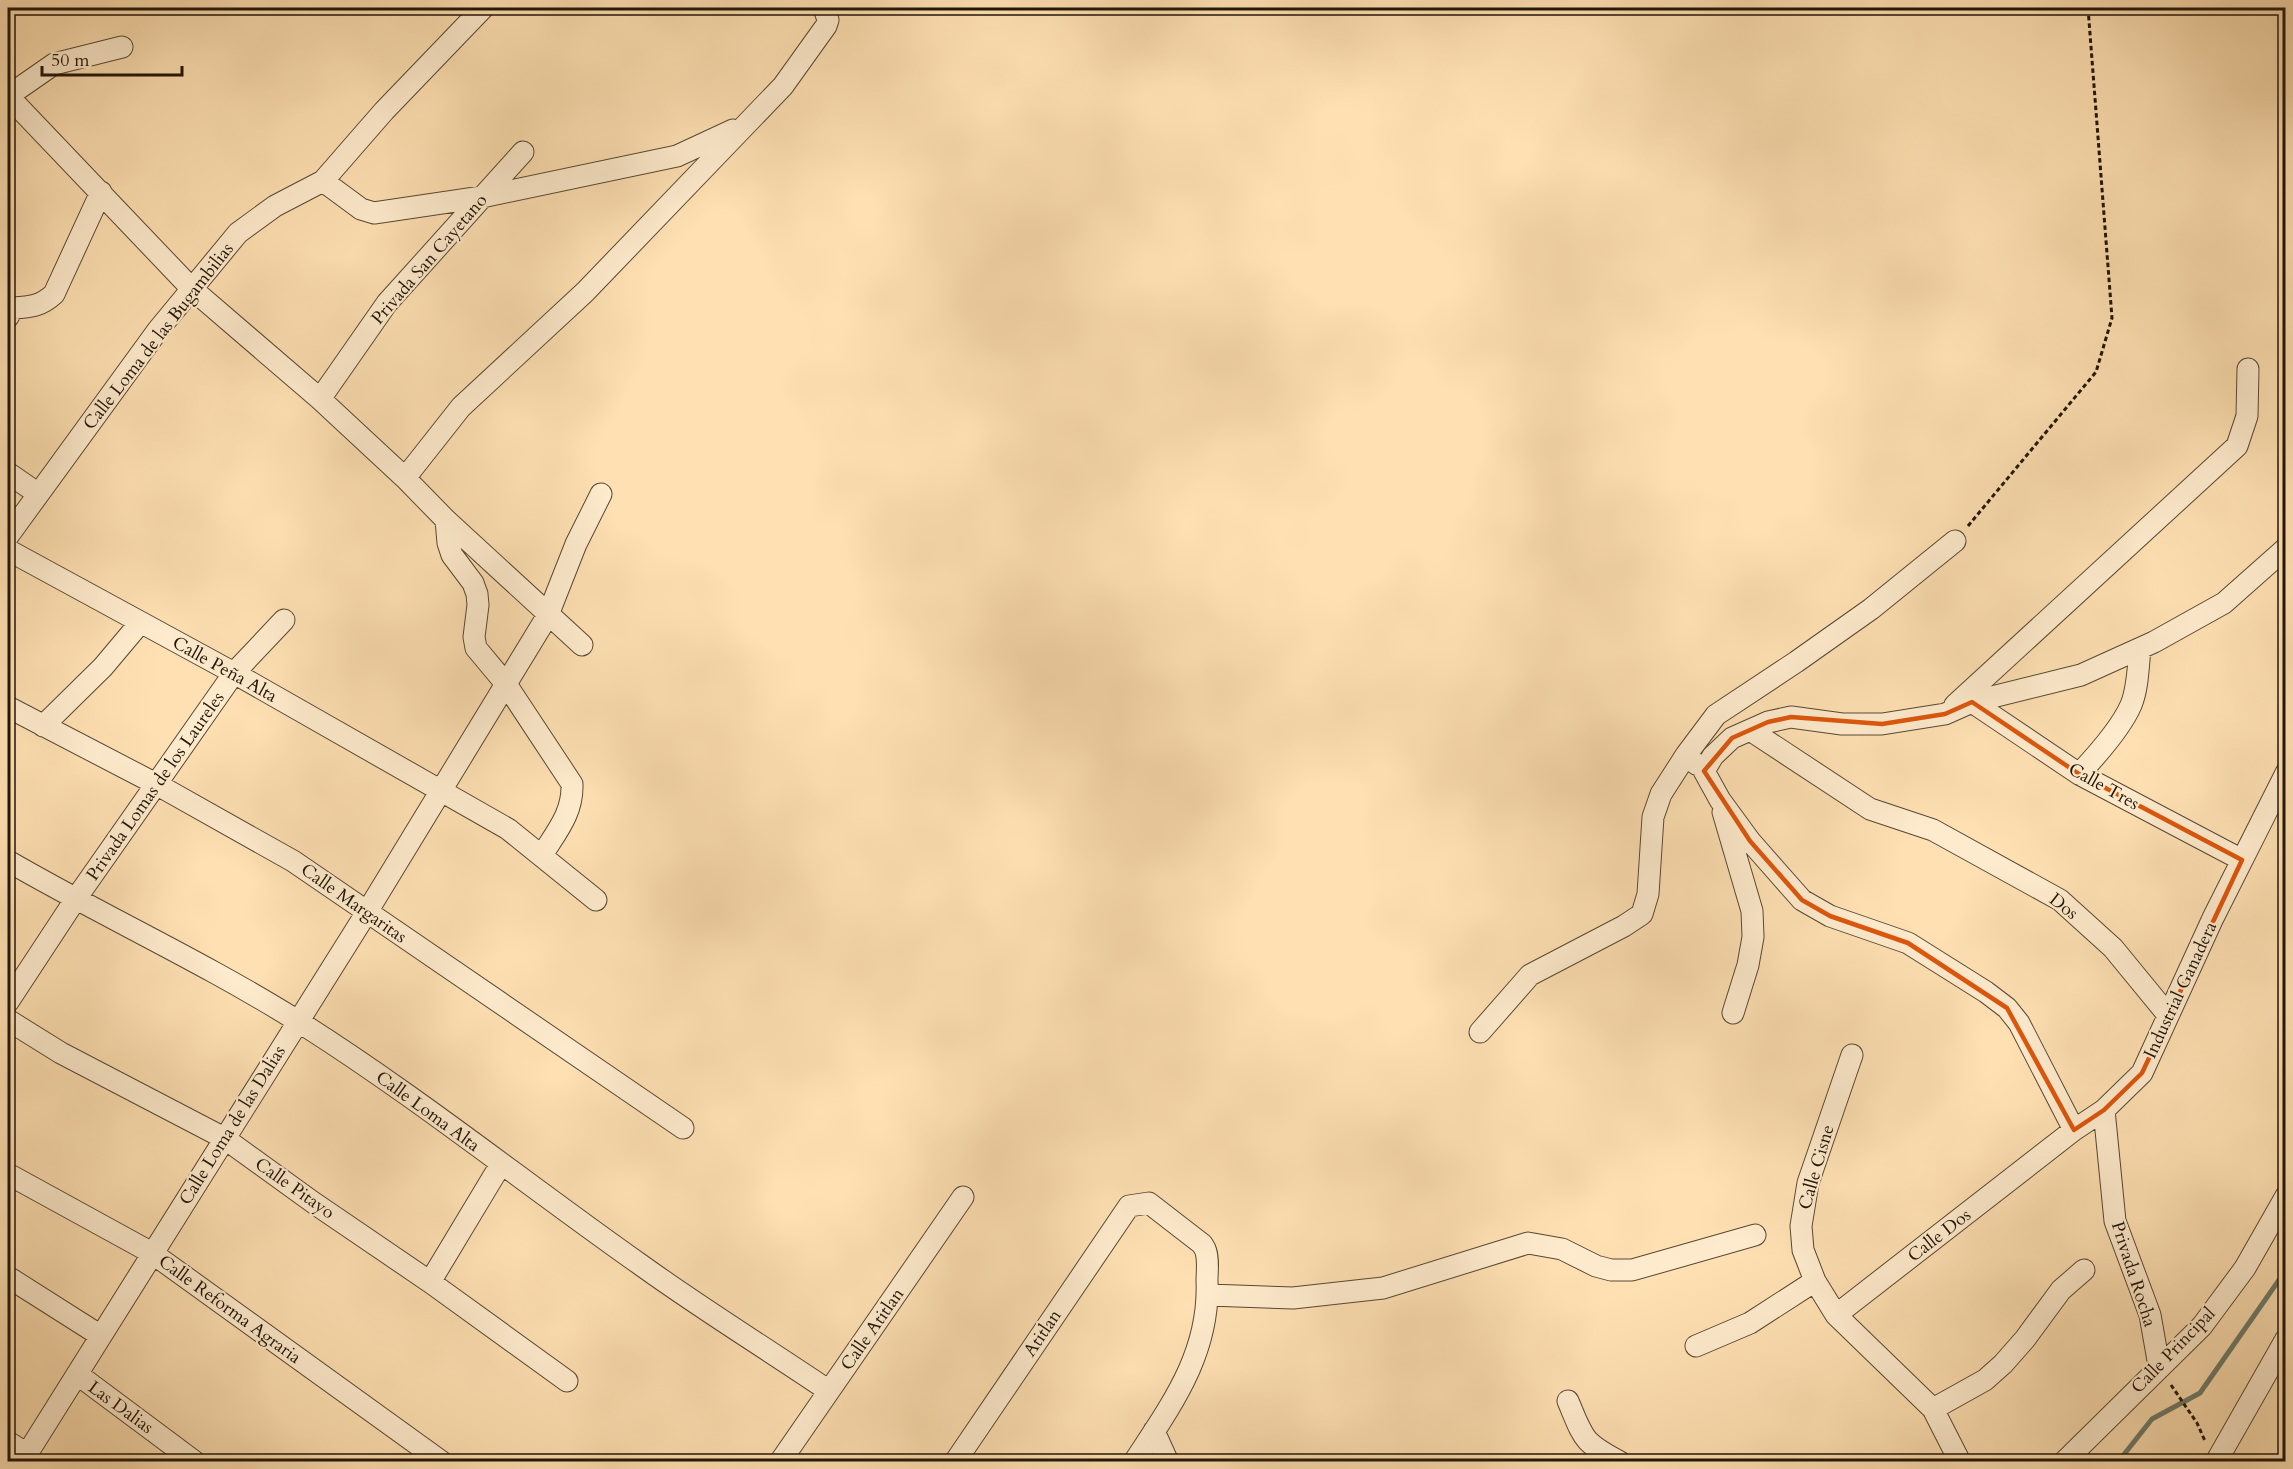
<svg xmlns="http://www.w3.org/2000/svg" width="2293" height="1469" viewBox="0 0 2293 1469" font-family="Cardo,serif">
	<rect width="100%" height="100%" fill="#fee0b2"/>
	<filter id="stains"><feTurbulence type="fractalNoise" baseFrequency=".00333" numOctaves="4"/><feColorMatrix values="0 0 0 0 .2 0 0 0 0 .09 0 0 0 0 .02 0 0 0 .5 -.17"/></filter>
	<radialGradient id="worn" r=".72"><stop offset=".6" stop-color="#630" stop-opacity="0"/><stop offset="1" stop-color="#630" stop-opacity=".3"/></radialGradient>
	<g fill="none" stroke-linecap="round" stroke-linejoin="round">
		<path stroke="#6d7a6b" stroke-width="5" d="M2118,1462L2152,1419L2200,1393L2286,1270"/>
		<defs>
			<path id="street" d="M8,96L192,289L320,399L405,478L446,520L582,645
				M8,96L54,64L122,47
				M323,181L361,209L374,213L482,197L677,156L733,130
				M8,317L13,308C31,307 41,306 54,294L101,192
				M320,399L387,303L523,152
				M8,473L37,493
				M405,478L461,407L585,292L783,86L826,26L828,20L824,8
				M446,520L448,543L452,555L473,583L477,594L478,605L474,637L476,648L506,684L572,784C573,813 557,831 542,855
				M8,536L158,330L238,233L275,206L323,181L384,111L483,8
				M8,550L234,673L508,829L596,900
				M1972,702L2079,774L2242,860
				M1955,705L2237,446L2247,416L2248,369
				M8,707L156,784L293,861L683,1128
				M43,726L103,667L140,623
				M1750,730L1870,809L1933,830L2060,900L2113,948L2168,1015
				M1696,764L1686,755L1716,715L1796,662L1871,609L1955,541
				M2079,774C2096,756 2121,728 2131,705C2138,688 2138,667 2140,649
				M1723,812L1752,911L1753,937L1748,965L1733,1013
				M8,861C103,916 203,962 296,1020C415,1095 526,1184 641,1265C702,1309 767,1349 829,1391
				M8,1002L75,900L234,673L284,620
				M8,1020L61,1053L224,1138L314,1203L430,1282L567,1381
				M1480,1032L1530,975L1624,926L1642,914L1648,894L1653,817L1661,794L1686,755
				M1852,1055L1808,1183L1801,1226L1803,1250L1815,1281L1836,1315L1933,1409L1960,1462
				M2104,1110L2115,1221L2150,1315L2159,1366
				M2074,1130L2019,1023L2007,1008L1986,992L1908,943L1830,916L1802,900L1750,841L1720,800L1704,771L1713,756L1732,738L1768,722L1791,717L1842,724H1882L1945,714L1972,702L2081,675L2154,642L2224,603L2286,548
				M8,1174L152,1253L442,1462
				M8,1277L101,1336
				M430,1282L501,1164
				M1208,1295L1293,1298L1383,1288L1528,1243L1562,1249L1596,1266L1611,1270H1632L1755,1235
				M1836,1315L2074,1130L2104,1110L2142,1073L2213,918L2286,773
				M1696,1346L1750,1323L1815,1281
				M77,1374L195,1462
				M1568,1401C1584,1439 1582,1442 1620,1462
				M1933,1409L1985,1380L2003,1364L2025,1339L2061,1290L2084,1270
				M1154,1431L1168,1462
				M8,1442L27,1454
				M22,1462L367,912L548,615L576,544L601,494
				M780,1462L963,1197
				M955,1462L1129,1206L1149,1203L1202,1244L1205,1249C1209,1258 1207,1271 1207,1281C1210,1353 1172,1404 1134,1462
				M2064,1462L2202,1326L2245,1268L2286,1196
				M2216,1462L2286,1339"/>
		</defs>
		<use href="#street" stroke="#584832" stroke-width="23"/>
		<path stroke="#201507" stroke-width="3" stroke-dasharray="4.5 3" stroke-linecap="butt" d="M1968,526L2096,372L2112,318L2088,8
			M2171,1385L2197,1423L2205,1441"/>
		<use href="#street" stroke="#feebcd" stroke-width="21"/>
	</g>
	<path fill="none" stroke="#de560c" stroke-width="4.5" stroke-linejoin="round" d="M1972,702L2079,774L2242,860L2142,1073L2104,1110L2074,1130L2007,1008L1908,943L1830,916L1802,900L1750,841L1704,771L1732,738L1768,722L1791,717L1882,724L1945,714Z"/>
	<g text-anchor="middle" stroke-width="4.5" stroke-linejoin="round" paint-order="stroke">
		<g font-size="18" fill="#201507" stroke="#feebcd">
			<text transform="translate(429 259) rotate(-49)" y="6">Privada San Cayetano</text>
			<text transform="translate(158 336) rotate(-52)" y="6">Calle Loma de las Bugambilias</text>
			<text transform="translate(225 669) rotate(29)" y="6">Calle Peña Alta</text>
			<text transform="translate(155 786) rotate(-55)" y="6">Privada Lomas de los Laureles</text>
			<text transform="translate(2104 786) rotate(29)" y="6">Calle Tres</text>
			<text transform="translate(354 903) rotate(35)" y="6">Calle Margaritas</text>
			<text transform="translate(2064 906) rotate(38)" y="6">Dos</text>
			<text transform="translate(2180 990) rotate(-65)" y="6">Industrial Ganadera</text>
			<text transform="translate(428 1111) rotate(36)" y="6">Calle Loma Alta</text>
			<text transform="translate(232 1125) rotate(-58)" y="6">Calle Loma de las Dalias</text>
			<text transform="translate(1816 1167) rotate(-74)" y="6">Calle Cisne</text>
			<text transform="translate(295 1188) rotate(35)" y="6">Calle Pitayo</text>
			<text transform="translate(1939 1235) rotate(-38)" y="6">Calle Dos</text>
			<text transform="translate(2134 1274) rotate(72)" y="6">Privada Rocha</text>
			<text transform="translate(230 1309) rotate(36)" y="6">Calle Reforma Agraria</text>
			<text transform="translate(872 1329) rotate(-55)" y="6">Calle Atitlan</text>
			<text transform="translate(1042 1333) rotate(-56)" y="6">Atitlan</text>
			<text transform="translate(2173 1350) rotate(-46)" y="6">Calle Principal</text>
			<text transform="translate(121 1407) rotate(36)" y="6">Las Dalias</text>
		</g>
	</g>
	<rect width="2293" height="1469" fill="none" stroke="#fee0b2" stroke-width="30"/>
	<rect x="9" y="9" width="2275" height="1451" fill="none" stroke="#201507" stroke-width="3"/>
	<rect x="15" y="15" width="2263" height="1439" fill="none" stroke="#201507" stroke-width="1.5"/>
	<path d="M42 66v9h140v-9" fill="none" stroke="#201507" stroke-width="3"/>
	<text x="51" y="66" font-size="18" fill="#201507" stroke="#feebcd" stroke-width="4.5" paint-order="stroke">50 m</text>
	<rect width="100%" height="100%" filter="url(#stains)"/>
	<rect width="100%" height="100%" fill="url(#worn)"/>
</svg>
